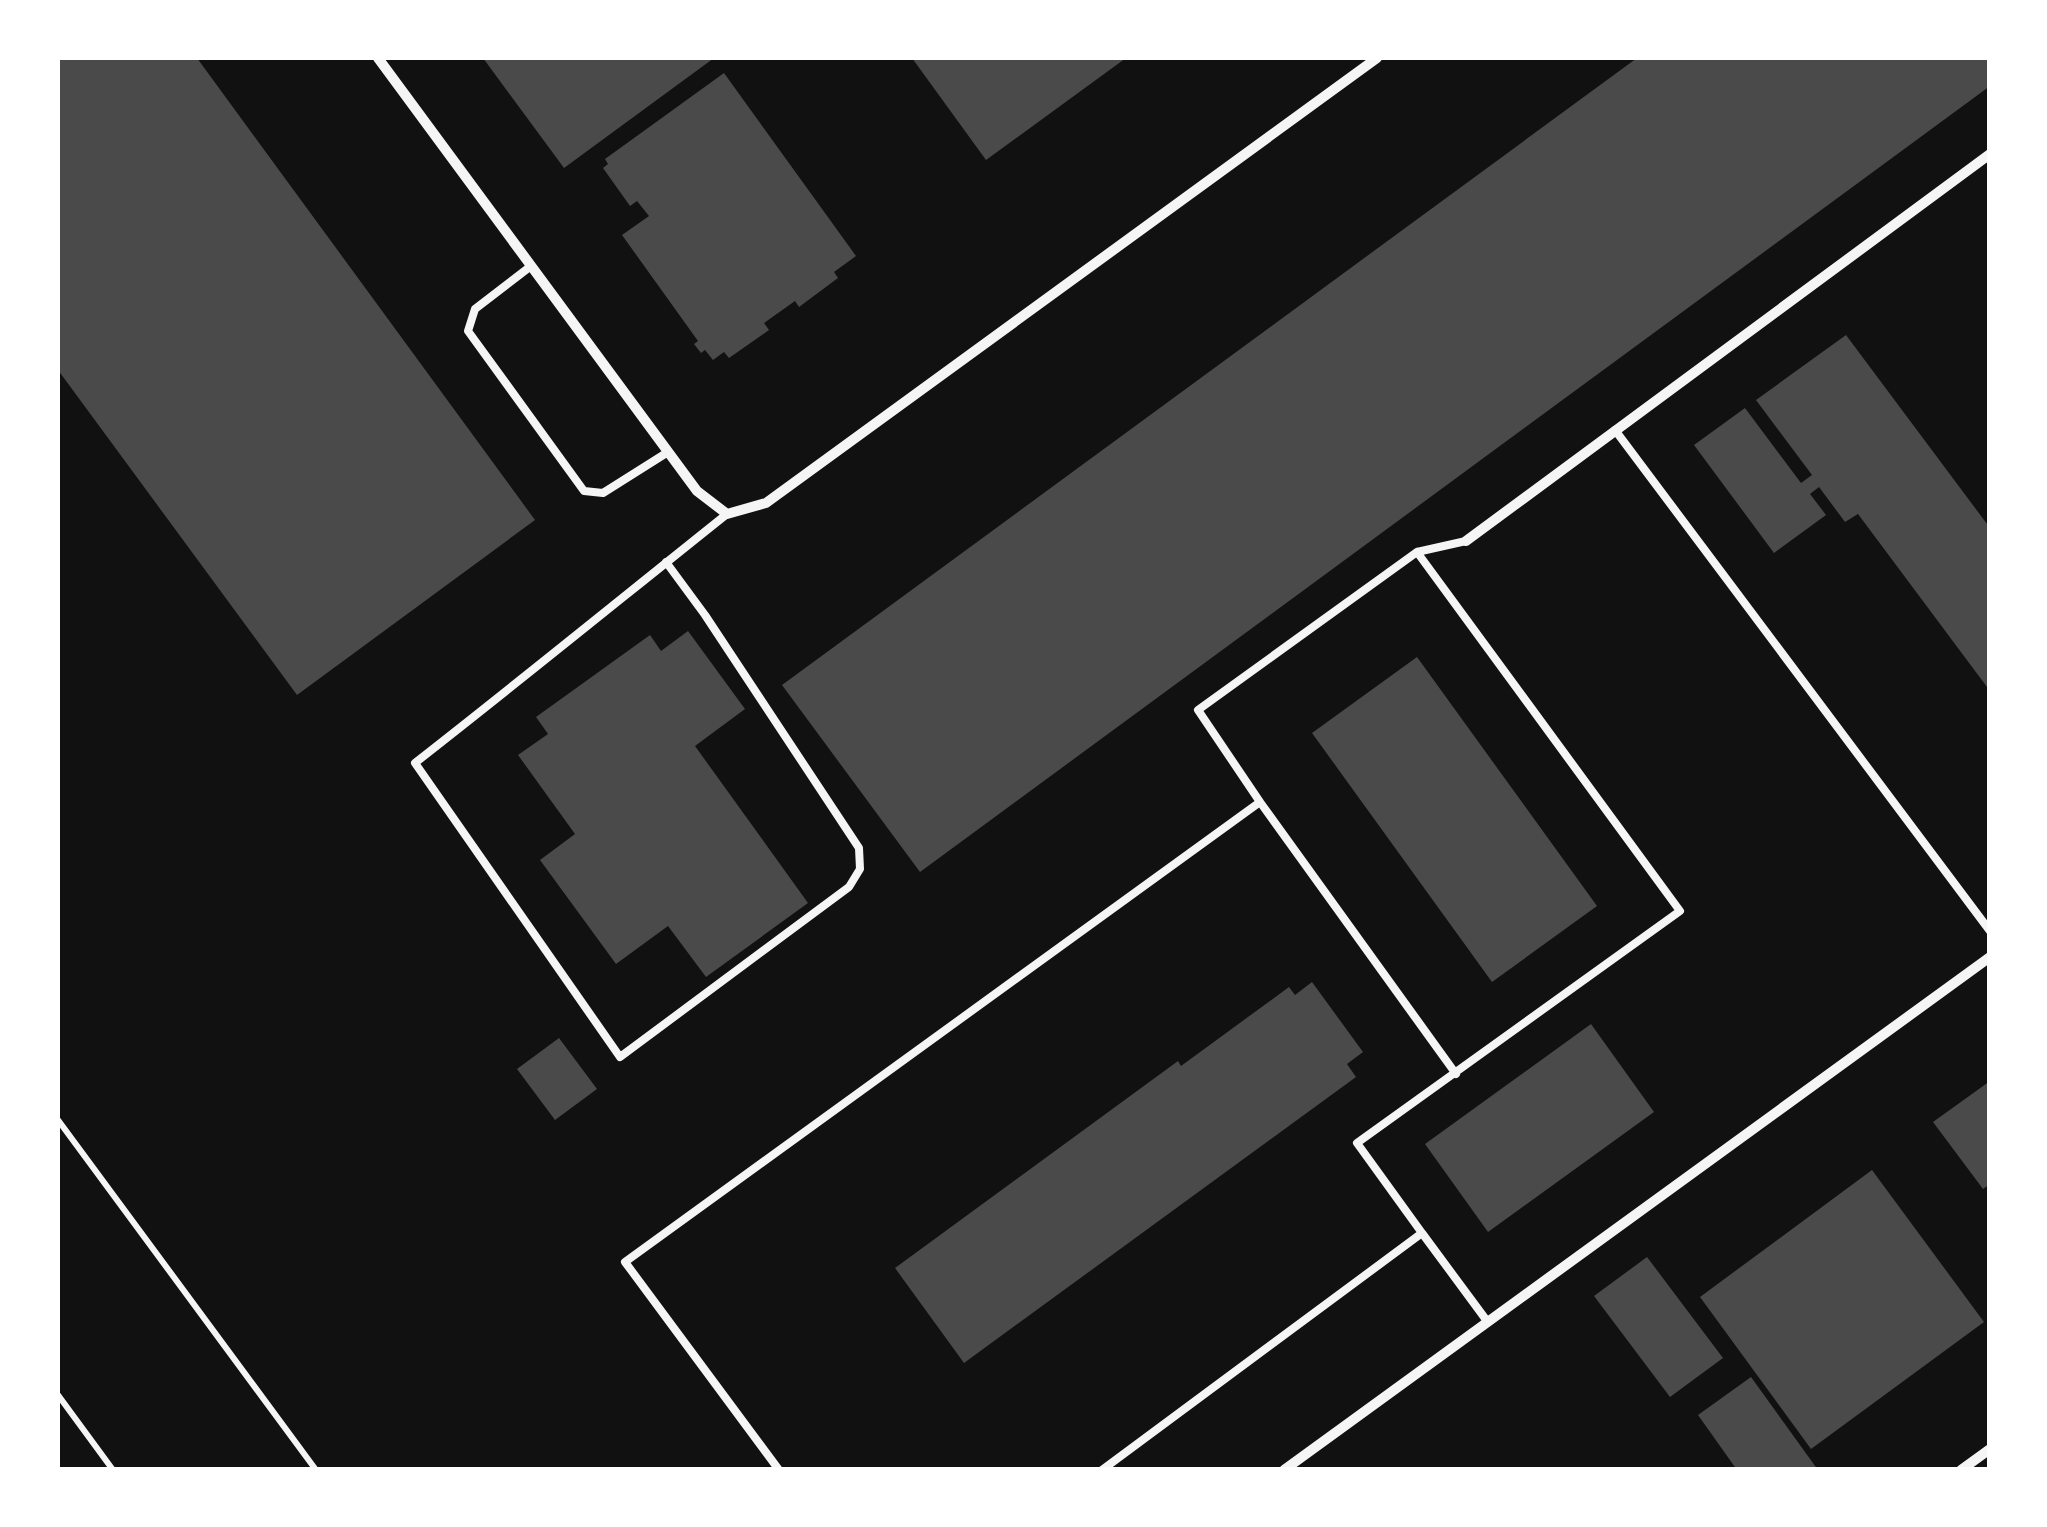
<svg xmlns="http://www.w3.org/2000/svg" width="2047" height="1527" viewBox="0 0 2047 1527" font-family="'Asap Condensed',sans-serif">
	<rect width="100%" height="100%" fill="#111"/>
	<path fill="#4a4a4a" d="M58,58H197L535,520L297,695L58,370Z
		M483,58H714L564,168Z
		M912,58H1126L986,160Z
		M1637,58H1990V86L920,872L782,685Z
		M724,73L856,256L834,272L838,278L799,307L795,301L764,323L769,330L729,358L724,352L713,360L705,350L701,353L694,344L698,341L622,235L649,216L637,201L630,206L603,168L608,164L605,159Z
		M1846,335L1990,528V691L1858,514L1845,522L1819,487L1810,494L1826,515L1774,553L1694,445L1745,408L1801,483L1812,475L1756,400Z
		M688,631L745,709L695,746L808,903L706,977L668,926L616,964L540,860L575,834L518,755L548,734L536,717L650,635L661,651Z
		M1417,657L1597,906L1492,982L1312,733Z
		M1312,982L1363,1052L1347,1064L1356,1077L964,1363L895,1268L1178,1061L1181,1066L1289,987L1295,995Z
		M1591,1024L1654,1112L1488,1232L1425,1144Z
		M559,1038L597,1089L555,1120L517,1069Z
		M1990,1081V1184L1983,1189L1933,1122Z
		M1872,1170L1984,1322L1811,1449L1700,1297Z
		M1647,1257L1723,1358L1670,1397L1594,1296Z
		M1751,1377L1818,1470H1737L1698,1415Z"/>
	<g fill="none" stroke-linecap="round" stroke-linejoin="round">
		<path stroke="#f5f5f5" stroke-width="6" d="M58,1120L316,1470
			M58,1395L113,1470"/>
		<path stroke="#f5f5f5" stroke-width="8" d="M531,266L475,309L468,331L584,491L603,493L668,452
			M1615,430L1990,931
			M666,562L705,615L859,848L860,869L849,887L620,1057L415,763C520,681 623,597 727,514
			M1260,802L1456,1074
			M1422,1233L1487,1321
			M779,1470L625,1262L1260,802L1198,710L1417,552L1466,541
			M1102,1470L1422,1233L1357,1143L1680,911L1417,552"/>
		<path stroke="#f5f5f5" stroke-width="10" d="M378,58L697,491L727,514L766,503L1377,58
			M1466,541L1990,154
			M1284,1470L1990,957
			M1961,1470L1990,1449"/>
	</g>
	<rect width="2047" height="1527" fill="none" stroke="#ffffff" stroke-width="120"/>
</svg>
